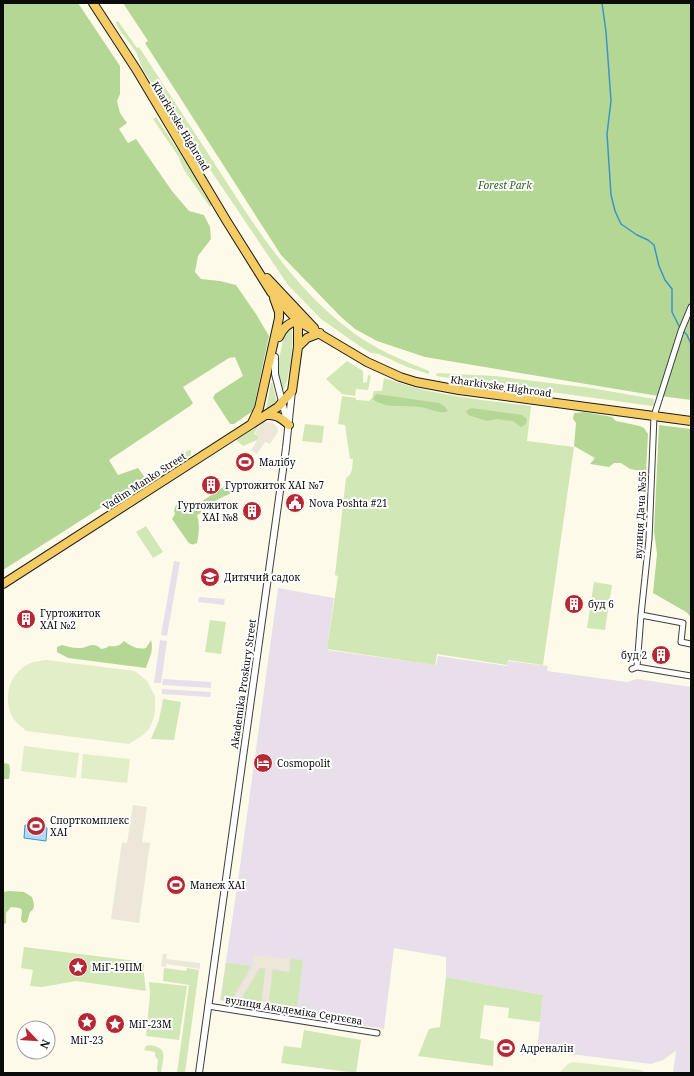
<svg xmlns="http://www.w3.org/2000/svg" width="694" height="1076" viewBox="0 0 694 1076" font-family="'Noto Serif',serif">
	<rect width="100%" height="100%" fill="#fefae9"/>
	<path fill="#e8dfea" d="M174,561L180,562L167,636L161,635Z
		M278,588L334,598L327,650L436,665L438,656L507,666L508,661L548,666L547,671L627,682L637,679L691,687V1073H673L676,1051L663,1060L651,1064L537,1050L543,995L446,977V957L394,948L384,1029L340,1022V1017L289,1011L220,1000L238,881Z
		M199,597L225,599L224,605L198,602Z
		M160,640L167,641L161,683H154Z
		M163,679L211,682V688L162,685Z
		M162,689L211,692L210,697L162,694Z"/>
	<path fill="#d1e7b5" d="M118,21L137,48L139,47C166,89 193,130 220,172C257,230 295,289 351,331C375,349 402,360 429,371V374L407,367L379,354L371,353L361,347L321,319L288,285L143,70L136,52L117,26L116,22Z
		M156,117L213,203L210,207L184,170L178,156L153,119Z
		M291,325C295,339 290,381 282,393L278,372L279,360L284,334Z
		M347,361L363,371V383L367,382L368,375L371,376L368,390L356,389L355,396L342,394L326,379Z
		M437,373L495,376L591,388L654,399V405L652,406L450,378L436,376Z
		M384,378C431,395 481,400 531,406L527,441L574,447L543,665L508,660L507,665L437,654L435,665L327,649L338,576L335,575L346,478C353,475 352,466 353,459H350L345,425L338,424L342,396L356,398V400L369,401L372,398L374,391H382Z
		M272,382L277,402L266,410L271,383Z
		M305,424L324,426L322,443L302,441Z
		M257,425H259L254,434L259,436L257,440L243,446L235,439Z
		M189,450H191V455L172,467H169L168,464L169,462Z
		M146,526L163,552L153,558L136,532Z
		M594,582L612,585L605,630L587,628Z
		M210,620L226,622L221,654L205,652Z
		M163,699L181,702L174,740L151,739L159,720Z
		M24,947L144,962V974L146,991L76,981L42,987L30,986L33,970L21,968Z
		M291,959L303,960L297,1007L289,1006V1010L268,1007L273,970L290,972Z
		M226,963L251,966L231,1001L221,1000Z
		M164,968L186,971L187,968L199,970L185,1073H177L189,985L163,981Z
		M260,968L265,969L261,1006L239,1003Z
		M446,977L543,995L540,1022L508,1018L509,1008L484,1005L480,1038L494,1041L493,1066L418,1056L429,1029L440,1027Z
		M149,982L187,986L179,1040L146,1036L150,994Z
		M304,1030L361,1040L356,1073L281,1063L284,1046L301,1048Z
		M150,1045C169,1048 163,1057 161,1073H158L157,1069L158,1060L155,1056V1052L144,1050L146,1046Z"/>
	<path fill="#b5d795" d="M3,3H78L120,66V94L117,101L120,113L127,123L119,129L128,143L136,139L172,191L189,211L204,215L210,227L211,239L198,256L195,272L201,279L220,281L236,285L256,314L269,336L253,411L234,424H230L213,398L215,394L243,376L235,357L229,358L183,387L193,403L190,406L109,460L118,475L138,468L146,479L3,570Z
		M123,3H691V400L652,395L425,357L377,341L355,329L340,316L281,255L145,43L148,41Z
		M376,394L439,403L444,406L448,411C439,415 430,408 420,407C406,405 384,409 373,399Z
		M471,408L522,415L527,419L526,424L521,427L513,421L496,419L487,421L468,415L466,411Z
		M584,412L612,417L616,421L640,426L644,428L648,434L646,472L630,469L621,463H614L609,467L590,464L595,458L574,446L576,423L573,419L574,413Z
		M659,425L691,429V617L686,612L653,593L657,554L654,531Z
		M227,485L233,492C224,498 211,499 208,510L197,515C200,524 199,534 197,543C193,545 191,545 188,542L172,519L175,514L174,510L176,505L178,504L185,512Z
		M151,640C154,651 149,658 146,668L68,658L57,652V647L62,645C67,646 72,648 78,648C87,649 92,640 101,649L106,648L109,646C116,647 119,646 124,641C131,646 137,650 146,648Z
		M3,763L9,764L10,770L9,779H3Z
		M9,891L24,892L32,897C34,904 36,908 30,912L27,922L24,923L22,922L21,920L22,910L20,908L11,907L6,913V923L3,925V892Z"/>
	<path fill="#e2eec7" d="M46,660L135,671L147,681L155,696V711L153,720L149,729L143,735L129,744L27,731C21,727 15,722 12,716C2,695 11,669 34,662C38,661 42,661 46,660Z
		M24,746L79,753L76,778L21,771Z
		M83,754L130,759L127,783L81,778Z
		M574,1062L641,1070L647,1073H559L568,1064Z"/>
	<path fill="#ede7da" d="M262,422L273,423L277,427L278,432L270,444L265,442L257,454L251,451L259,436L255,433Z
		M133,805L147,807L142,842L150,843L139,923L111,919L122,842L127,843Z
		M163,954H167L166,959L200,963V969L166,964V967L161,966Z
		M254,955L290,959L289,971L272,969L268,1008L261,1007L266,968L259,967L238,1003L232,1002L253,966Z"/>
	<path fill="#b0ddf4" stroke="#3995c9" d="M25,825L47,828L46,841L24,838Z"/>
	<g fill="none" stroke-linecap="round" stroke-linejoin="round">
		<path stroke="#3995c9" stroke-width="1.5" d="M602,3L606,32L609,73L611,101L607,134L611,195L615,211L621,224L637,235L648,240L654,245L659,266L665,280L672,289V312L680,328
			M683,331L687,335L691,344"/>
		<defs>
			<path id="minor" d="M641,615L683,623L681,642L691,644
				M637,667L691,676
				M632,669L637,667L641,615L649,539L654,416L681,331L691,307
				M208,1006L377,1033"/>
			<path id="tertiary" d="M275,357V374L287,421
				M199,1073L286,448L292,391"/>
			<path id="primary" d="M93,3L136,69L226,220L271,292L298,321L367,362L400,377L416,382L459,390L691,421
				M267,278L314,328
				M279,337C283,328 290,320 301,322
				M298,347L307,338L320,333
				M267,415C277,414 282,419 289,425
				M252,423L259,408L279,318V312L274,298
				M3,584L278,407L292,391L298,347V321L287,300"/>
		</defs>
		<use href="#minor" stroke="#3e3e3e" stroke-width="7"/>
		<use href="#tertiary" stroke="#3e3e3e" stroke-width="8"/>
		<use href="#primary" stroke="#1c1c1c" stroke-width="10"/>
		<use href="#minor" stroke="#fff" stroke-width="5"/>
		<use href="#tertiary" stroke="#fff" stroke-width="6"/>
		<use href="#primary" stroke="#f5cc63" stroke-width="8"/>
	</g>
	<defs>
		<symbol id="stadium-disc" viewBox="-11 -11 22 22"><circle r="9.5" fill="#b62834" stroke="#fff"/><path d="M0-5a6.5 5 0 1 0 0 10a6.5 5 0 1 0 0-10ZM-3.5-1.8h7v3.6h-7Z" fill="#fff"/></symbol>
		<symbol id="building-disc" viewBox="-11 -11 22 22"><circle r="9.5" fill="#b62834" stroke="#fff"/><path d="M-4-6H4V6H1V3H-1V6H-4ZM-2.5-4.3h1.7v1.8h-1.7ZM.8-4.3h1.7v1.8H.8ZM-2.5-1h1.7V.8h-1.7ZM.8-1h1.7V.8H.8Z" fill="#fff"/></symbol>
		<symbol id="civic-disc" viewBox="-11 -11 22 22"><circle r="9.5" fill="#b62834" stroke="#fff"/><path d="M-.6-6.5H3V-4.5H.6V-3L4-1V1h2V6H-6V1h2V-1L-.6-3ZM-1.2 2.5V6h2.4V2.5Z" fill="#fff"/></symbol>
		<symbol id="school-disc" viewBox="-11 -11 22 22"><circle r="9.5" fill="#b62834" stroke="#fff"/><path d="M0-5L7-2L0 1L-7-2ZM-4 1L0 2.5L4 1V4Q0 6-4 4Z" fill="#fff"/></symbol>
		<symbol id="hotel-disc" viewBox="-11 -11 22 22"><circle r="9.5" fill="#b62834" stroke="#fff"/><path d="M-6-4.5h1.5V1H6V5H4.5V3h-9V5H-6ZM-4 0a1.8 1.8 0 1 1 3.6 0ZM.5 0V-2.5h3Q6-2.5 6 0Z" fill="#fff"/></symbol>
		<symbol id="sight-disc" viewBox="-11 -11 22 22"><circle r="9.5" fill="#b62834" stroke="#fff"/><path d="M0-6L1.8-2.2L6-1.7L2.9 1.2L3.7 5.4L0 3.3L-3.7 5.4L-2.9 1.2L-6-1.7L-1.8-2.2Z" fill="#fff"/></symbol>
	</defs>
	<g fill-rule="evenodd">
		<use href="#stadium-disc" x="234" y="451" width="22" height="22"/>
		<use href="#building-disc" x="200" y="474" width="22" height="22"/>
		<use href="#civic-disc" x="284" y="492" width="22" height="22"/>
		<use href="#building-disc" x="241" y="500" width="22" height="22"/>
		<use href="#school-disc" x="199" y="566" width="22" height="22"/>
		<use href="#building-disc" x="563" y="593" width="22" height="22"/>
		<use href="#building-disc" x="15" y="608" width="22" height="22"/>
		<use href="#building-disc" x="650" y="644" width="22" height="22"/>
		<use href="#hotel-disc" x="252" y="752" width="22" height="22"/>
		<use href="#stadium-disc" x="25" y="815" width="22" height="22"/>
		<use href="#stadium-disc" x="165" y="874" width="22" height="22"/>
		<use href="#sight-disc" x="67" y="956" width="22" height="22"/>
		<use href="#sight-disc" x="76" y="1011" width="22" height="22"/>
		<use href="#sight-disc" x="104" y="1013" width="22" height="22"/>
		<use href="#stadium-disc" x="495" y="1037" width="22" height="22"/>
	</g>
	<g text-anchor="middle" stroke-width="4" stroke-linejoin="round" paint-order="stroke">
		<g font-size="10" fill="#0b0b0b" stroke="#fff">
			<text transform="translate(181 126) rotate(59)" y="4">Kharkivske Highroad</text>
			<text transform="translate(501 386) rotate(8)" y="4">Kharkivske Highroad</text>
			<text transform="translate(144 481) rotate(-33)" y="4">Vadim Manko Street</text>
			<text transform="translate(640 515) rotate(-87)" y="4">вулиця Дача №55</text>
			<text transform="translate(243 684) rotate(-82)" y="4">Akademika Proskury Street</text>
			<text transform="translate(294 1010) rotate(9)" y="4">вулиця Академіка Сергєєва</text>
		</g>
		<g font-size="10" font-style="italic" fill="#2e601e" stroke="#fff">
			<text x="505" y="189">Forest Park</text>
		</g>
		<g font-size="10" fill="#0b0b0b" stroke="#fff" text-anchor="start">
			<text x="259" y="466">Малібу</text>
			<text x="225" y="489">Гуртожиток ХАІ №7</text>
			<text x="309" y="507">Nova Poshta #21</text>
			<text x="238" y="509" text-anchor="end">Гуртожиток<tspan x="238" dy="12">ХАІ №8</tspan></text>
			<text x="224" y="581">Дитячий садок</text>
			<text x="588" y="608">буд 6</text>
			<text x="40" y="617">Гуртожиток<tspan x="40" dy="12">ХАІ №2</tspan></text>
			<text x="647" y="659" text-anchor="end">буд 2</text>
			<text x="277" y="767">Cosmopolit</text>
			<text x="50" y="824">Спорткомплекс<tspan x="50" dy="12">ХАІ</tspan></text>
			<text x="190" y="889">Манеж ХАІ</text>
			<text x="92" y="971">МіГ-19ПМ</text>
			<text x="129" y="1028">МіГ-23М</text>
			<text x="87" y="1044" text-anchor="middle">МіГ-23</text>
			<text x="520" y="1052">Адреналін</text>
		</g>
	</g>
	<rect width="694" height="1076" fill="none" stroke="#0b0b0b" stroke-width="8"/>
	<g transform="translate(36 1040) rotate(115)"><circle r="19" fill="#ffffff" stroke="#9d9d9d"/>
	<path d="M0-3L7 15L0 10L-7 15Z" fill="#b62834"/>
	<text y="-6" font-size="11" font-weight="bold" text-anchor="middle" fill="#0b0b0b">N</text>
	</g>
</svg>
